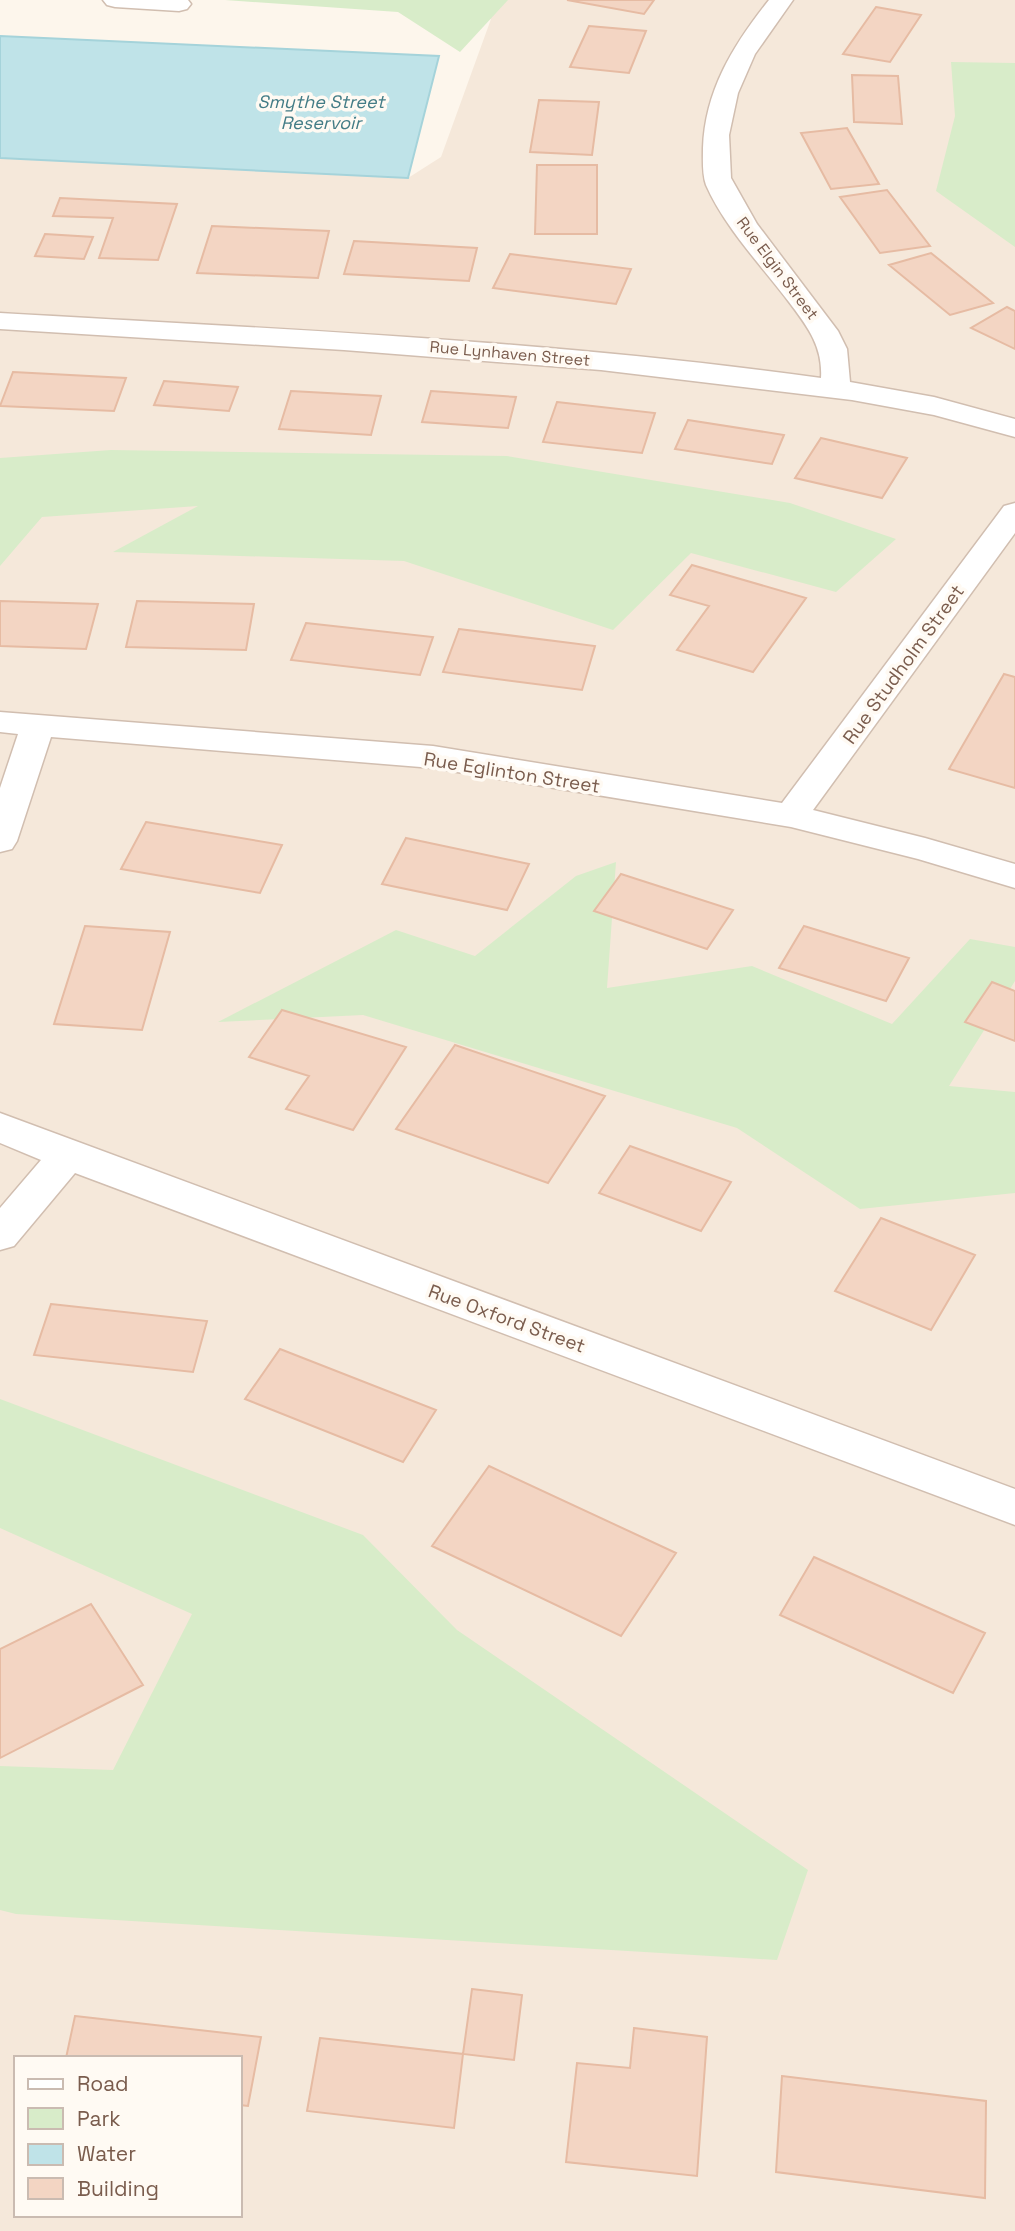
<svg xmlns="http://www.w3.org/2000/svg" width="1015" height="2231" viewBox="0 0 1015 2231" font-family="'Space Grotesk',sans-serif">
	<rect width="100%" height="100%" fill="#fdf6ec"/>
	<path fill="#f5e8da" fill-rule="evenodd" d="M303,0H1015V2231H0V158L408,178L441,157L491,19ZM16,2058H240V2215H16Z"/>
	<path fill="#d8ecc9" d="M225,0H508L460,52L398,12Z
		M951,62L1015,63V247L936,191L955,116Z
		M111,450L507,456L790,503L896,539L836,592L691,553L613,630L404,561L113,552L198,506L42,517L0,566V458Z
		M616,862L607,988L752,966L892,1024L970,939L1015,947V981L949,1086L1015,1092V1193L860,1209L737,1128L363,1015L218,1022L396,930L475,956L576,876Z
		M0,1399L363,1535L457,1630L808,1870L777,1960L16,1914L0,1910V1766L113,1770L192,1614L0,1528Z"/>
	<path fill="#bfe3e8" stroke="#a5d3da" stroke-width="2" d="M0,36L439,56L408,178L0,158Z"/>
	<path fill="#f3d5c3" stroke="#e6bba3" stroke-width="2" d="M567,0H654L644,14Z
		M876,7L921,15L890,62L843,54Z
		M589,26L646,31L629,73L570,67Z
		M852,75L898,76L902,124L854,122Z
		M539,100L599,102L592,155L530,152Z
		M847,128L879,184L831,189L801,133Z
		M537,165H597V234H535Z
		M887,190L930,246L880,253L840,197Z
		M60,198L177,204L158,260L99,258L113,218L53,216Z
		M212,226L329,231L318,278L197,273Z
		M45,234L93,237L84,259L35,256Z
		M354,241L477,248L469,281L344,274Z
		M931,253L993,303L950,315L889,265Z
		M510,254L631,269L616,304L493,288Z
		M1007,307L1015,311V349L971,328Z
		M13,372L126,378L114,411L0,406Z
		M164,381L238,387L229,411L154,405Z
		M291,391L381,396L371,435L279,429Z
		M431,391L516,397L508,428L422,422Z
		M557,402L655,413L642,453L543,442Z
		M688,420L784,435L772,464L675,449Z
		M821,438L907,458L882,498L795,478Z
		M692,565L806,598L753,672L677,650L709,606L670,595Z
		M0,601L98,604L86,649L0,646Z
		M137,601L254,604L246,650L126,647Z
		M306,623L433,637L420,675L291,660Z
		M459,629L595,646L582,690L443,672Z
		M1004,674L1015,677V788L949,769Z
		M146,822L282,845L260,893L121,869Z
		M406,838L529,864L507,910L382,884Z
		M621,874L733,910L707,949L594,911Z
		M85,926L170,932L142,1030L54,1024Z
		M804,926L909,958L886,1001L779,968Z
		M992,982L1015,991V1041L965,1022Z
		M282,1010L406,1047L353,1130L286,1109L309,1076L249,1057Z
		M455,1045L605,1096L548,1183L396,1129Z
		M630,1146L731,1182L701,1231L599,1193Z
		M881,1218L975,1255L931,1330L835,1291Z
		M51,1304L207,1321L193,1372L34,1355Z
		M280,1349L436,1410L403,1462L245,1399Z
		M489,1466L676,1553L621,1636L432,1546Z
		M814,1557L985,1633L953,1693L780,1615Z
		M91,1604L143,1685L0,1758V1649Z
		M472,1989L522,1995L514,2060L463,2054Z
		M75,2016L261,2037L248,2106L240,2105V2058H66Z
		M634,2028L707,2037L697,2176L566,2162L577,2063L630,2068Z
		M320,2038L463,2054L454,2128L307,2111Z
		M782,2076L986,2101L985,2198L776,2172Z"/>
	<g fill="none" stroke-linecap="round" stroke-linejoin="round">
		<defs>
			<path id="minor" d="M103,0H188L191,4L187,9L179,11L115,7L107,5Z
				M769,0H793L755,54L738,93L729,135L731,178L757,224L838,331L847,349L850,382L934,397L1015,419V437L934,415L852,400L601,370L344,350L0,329V313C274,329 549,340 821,378C823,346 807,326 789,302C761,265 725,228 706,185C702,174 703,159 703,148C705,90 734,44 769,0Z
				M1015,503V533L813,810L925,838L1015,864V888L918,859L791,827L433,768L51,737L17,841L12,849L0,852V788L18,734L0,732V712L433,746L782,803L1004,506Z
				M0,1113L1015,1489V1525L75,1173L14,1246L0,1250V1208L41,1160L0,1143Z"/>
		</defs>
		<use href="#minor" stroke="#d1beb0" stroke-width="3"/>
		<use href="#minor" fill="#fff" fill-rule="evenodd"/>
	</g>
	<g text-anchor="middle" stroke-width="7" stroke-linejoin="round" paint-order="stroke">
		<g font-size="16" fill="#7a5c4d" stroke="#fffaf3">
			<text transform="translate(778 268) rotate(53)" y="6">Rue Elgin Street</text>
			<text transform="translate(510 353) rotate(5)" y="6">Rue Lynhaven Street</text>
		</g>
		<g font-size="18" font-style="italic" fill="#437c86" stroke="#fffaf3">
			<text x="321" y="108">Smythe Street<tspan x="321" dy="21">Reservoir</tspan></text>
		</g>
		<g font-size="19" fill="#7a5c4d" stroke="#fffaf3">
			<text transform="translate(903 664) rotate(-54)" y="7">Rue Studholm Street</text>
			<text transform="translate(512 772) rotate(9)" y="7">Rue Eglinton Street</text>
			<text transform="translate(507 1318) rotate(20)" y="7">Rue Oxford Street</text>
		</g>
	</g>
	<rect x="14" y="2056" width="228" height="161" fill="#fffaf3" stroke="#cabbb1" stroke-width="2"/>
	<rect x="28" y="2079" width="35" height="10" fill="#ffffff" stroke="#cabbb1" stroke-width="2"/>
	<text x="77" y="2091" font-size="21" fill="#7a5c4d">Road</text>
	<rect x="28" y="2108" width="35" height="21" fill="#d8ecc9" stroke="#cabbb1" stroke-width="2"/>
	<text x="77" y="2126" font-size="21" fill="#7a5c4d">Park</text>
	<rect x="28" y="2144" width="35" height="21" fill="#bfe3e8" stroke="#cabbb1" stroke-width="2"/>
	<text x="77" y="2161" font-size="21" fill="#7a5c4d">Water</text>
	<rect x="28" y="2178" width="35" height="21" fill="#f3d5c3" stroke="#cabbb1" stroke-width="2"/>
	<text x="77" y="2196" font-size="21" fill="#7a5c4d">Building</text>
</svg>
